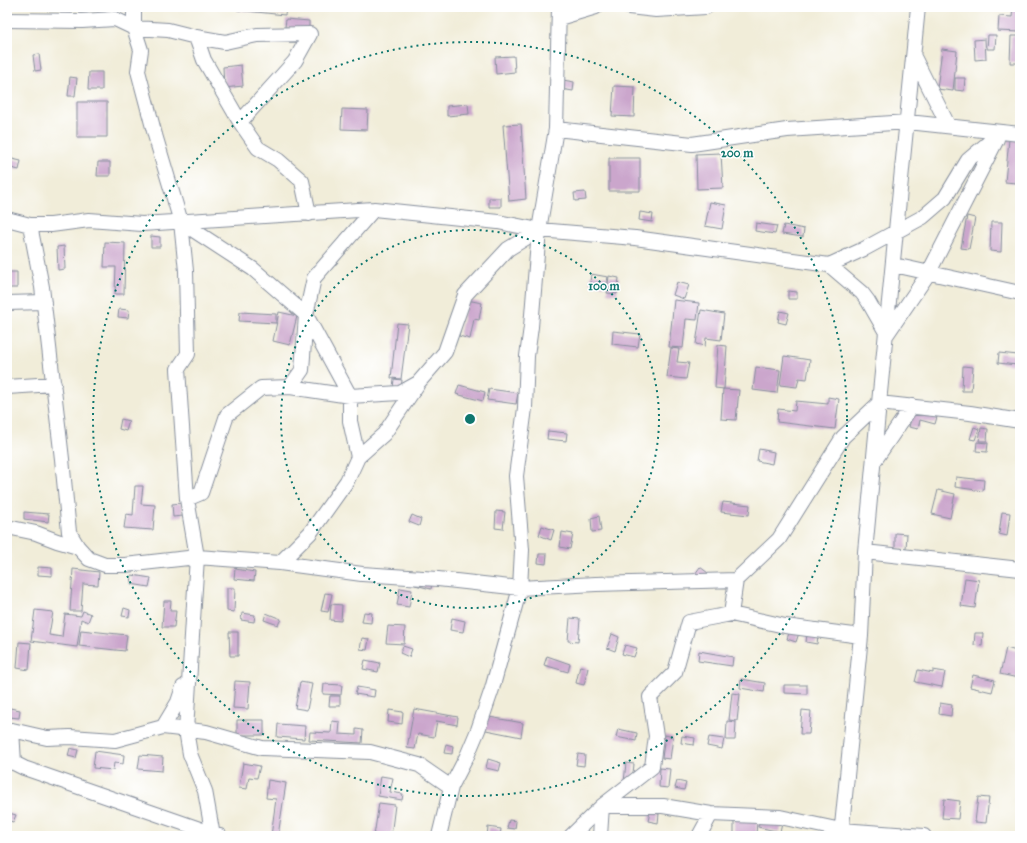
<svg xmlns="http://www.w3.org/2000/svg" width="1027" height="843" viewBox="0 0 1027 843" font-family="'IM FELL Great Primer',serif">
	<rect width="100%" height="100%" fill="#fff"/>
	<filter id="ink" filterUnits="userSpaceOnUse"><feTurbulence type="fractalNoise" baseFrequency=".025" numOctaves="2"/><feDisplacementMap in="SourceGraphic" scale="8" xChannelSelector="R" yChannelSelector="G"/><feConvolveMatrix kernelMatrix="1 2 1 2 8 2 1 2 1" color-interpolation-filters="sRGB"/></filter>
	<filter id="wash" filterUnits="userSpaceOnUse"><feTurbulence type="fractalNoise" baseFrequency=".012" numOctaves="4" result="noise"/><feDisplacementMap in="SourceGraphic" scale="16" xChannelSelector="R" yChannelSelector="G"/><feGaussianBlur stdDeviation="0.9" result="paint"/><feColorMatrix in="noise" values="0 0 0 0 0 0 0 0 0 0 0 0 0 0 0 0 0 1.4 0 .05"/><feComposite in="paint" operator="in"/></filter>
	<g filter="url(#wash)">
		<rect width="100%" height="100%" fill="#f1edd9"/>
		<g id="blocks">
			<path fill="#cba6cc" d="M237,7H286L285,15L237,10Z
				M1013,7L1020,8L1019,32L998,31L999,16L1012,17Z
				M286,19L309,21V29L285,27Z
				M988,35H996L995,49H987Z
				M1011,36H1019L1018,63H1010Z
				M985,39L986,59L975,60L974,40Z
				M942,49L957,51L953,91L937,89Z
				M39,54L41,70L35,71L33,55Z
				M514,56L515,72L496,74L495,57Z
				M241,65L243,86L224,88L223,67Z
				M89,72H102V90H88Z
				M70,77L77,78L75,96H68Z
				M955,78H965L964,91L955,90Z
				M563,80L574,82L573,91L561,89Z
				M7,81H9L8,98H7Z
				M614,86L635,87L634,117L612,116Z
				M77,102H107V137H77Z
				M468,104L469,114L447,116V106Z
				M342,109L368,110L367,130L341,129Z
				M521,124L526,199L509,201L503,125Z
				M1009,139L1020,140L1016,183L1005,182Z
				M721,153L723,188L697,189L696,154Z
				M8,158L21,161L19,170L7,167Z
				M609,158H640V191H609Z
				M98,162H110V176H97Z
				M585,192L586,200L575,201L574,193Z
				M489,198H501V207H489Z
				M710,202L726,205L722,229L705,226Z
				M640,212L653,214L652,222L639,220Z
				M967,216L975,218L969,249L961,248Z
				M991,222H1002L1001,252L990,251Z
				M756,223L777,226L775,234L755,231Z
				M784,225L804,229L803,237L782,234Z
				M151,236L160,237V247H151Z
				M105,242L125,243L124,294H115L116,267H104Z
				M64,246L65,269L58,270L57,247Z
				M7,272H17V288H7Z
				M591,274L608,277L606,286L590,283Z
				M609,276L619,278L617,294L607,293Z
				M677,282L689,285L684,299L673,295Z
				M788,291L797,292V299H788Z
				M467,300L482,303L479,320L474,319L470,339L459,336Z
				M674,300L699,303L697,320L686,319L683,348L669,347Z
				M119,309L129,310L128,318L118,317Z
				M701,310L724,314L721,340L706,338L705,346L696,344Z
				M780,311L789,313L786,324L778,322Z
				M240,312L276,314V323L239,321Z
				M279,312L297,316L290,345L273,341Z
				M397,323L408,324L401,379L391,378Z
				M613,331L640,334L638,347L612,344Z
				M718,345L727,346L724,389L715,388Z
				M671,348L679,349L677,362L689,363L686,379L667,377Z
				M999,353L1018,355L1017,365L998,363Z
				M784,356L810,360L807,379L799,378L797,387L780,385Z
				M963,366L973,367L971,391H962Z
				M756,367L780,370L777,393L753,390Z
				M394,379L402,380L401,389L393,388Z
				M459,385L485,392L483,401L456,394Z
				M489,389L518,393L516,404L487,400Z
				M723,389L739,390L736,420L721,419Z
				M828,397L839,399L835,429L777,422L778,409L795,411L796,401L828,404Z
				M913,411L937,417L935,424L920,420L918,429L909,427Z
				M121,419L129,421L126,431L119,429Z
				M974,427L979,429L975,440L970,439Z
				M981,428L988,429L987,441H979Z
				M548,431L567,433L566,441L547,439Z
				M977,442L988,443L987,452L976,451Z
				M759,449L774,452L772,464L757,461Z
				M956,477L984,480L983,491L955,487Z
				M135,486H143L141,504L155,505L153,530L124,528L126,514L133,515Z
				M938,490L955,494L950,518L932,514Z
				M723,502L750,505L749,515L721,512Z
				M182,503L183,516L173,517L172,504Z
				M496,511L505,512L503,529L495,528Z
				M24,512L49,514L48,522L24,519Z
				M1002,512L1010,513L1007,536L999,534Z
				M412,515L421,519L419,526L409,522Z
				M599,516L601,531L592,532L591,518Z
				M542,526L554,530L551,540L539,535Z
				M562,532L573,534L570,549L560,547Z
				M895,533L907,534L906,549L895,548Z
				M539,554H547L546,564L538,563Z
				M38,567L52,568V576L38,575Z
				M700,567L708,573L703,580L695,574Z
				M73,569L99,572L98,585L83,584L81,611H70Z
				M235,569L255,572L254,581L234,579Z
				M132,575L151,578L149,587L131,584Z
				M416,578L432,582L431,589L415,585Z
				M965,578L979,580L975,608L961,606Z
				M227,588H235L234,612L227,611Z
				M400,588L412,590L409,607L397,605Z
				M325,593L332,594L328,612L321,611Z
				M164,601H171L170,611H176L174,627H162Z
				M331,604L342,605L341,621L330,620Z
				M124,608L130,610L129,617L122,616Z
				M35,610L53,612L49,635L62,637L65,614L81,616L83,611L91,614L88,622L81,619L77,647L31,641Z
				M364,612L372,613L371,623L362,622Z
				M242,613L255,615L254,622L241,620Z
				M266,613L281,619L278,625L264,620Z
				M452,618L465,621L463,632L450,630Z
				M570,618L580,619L578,642L568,641Z
				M388,626L405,627L404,644L386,643Z
				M81,630L127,635L125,651L79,646Z
				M790,630L799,633L796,642L787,639Z
				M229,632H238V656H230Z
				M975,633H983L982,646L974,645Z
				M612,634L619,637L615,651L607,648Z
				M807,634L818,635L817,644L806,642Z
				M362,638L369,639L367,650L360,649Z
				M19,642L31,643L29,670L17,668Z
				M625,645L637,648L634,657L622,654Z
				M403,646L412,649L409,657L400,653Z
				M1006,648L1020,652V672L1018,678L1000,674Z
				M699,651L733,657L732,666L698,661Z
				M547,656L570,664L568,672L544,665Z
				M365,660L380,663L378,672L363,669Z
				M580,666L588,668L584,685L576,683Z
				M918,670L933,673V670L945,672L942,687L915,682Z
				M973,675L995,680L992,692L970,687Z
				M741,679L765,683L764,692L740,688Z
				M235,681L250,682L248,709L233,708Z
				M300,682L312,684L307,710L295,708Z
				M324,684L342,685L341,695L323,694Z
				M784,685H807V694L784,693Z
				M357,687L375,690L374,697L355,694Z
				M732,693L740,694L737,721L729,720Z
				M330,696H340V706H329Z
				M940,703L952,705L951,716L939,714Z
				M10,708L20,710L19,718L9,717Z
				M414,709L458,717L457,725L437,721L434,737L418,734L415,749L407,748Z
				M389,710L403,712L402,724L388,722Z
				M802,710L811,711L809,734H800Z
				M478,715L523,723L521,737L476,728Z
				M237,720H264V735H237Z
				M332,721L340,722L339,734L356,735V729L363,730L362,743L309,740L310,732L331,733Z
				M727,721L736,722L735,740H726Z
				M278,724L305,726L304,739L277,737Z
				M618,729L637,733L636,741L616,737Z
				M665,735L673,737L670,759L662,758Z
				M682,736L695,738L694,745L681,743Z
				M709,737L724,739L722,749L707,746Z
				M446,744L453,746L452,754L444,753Z
				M70,748L78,750L76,758L68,756Z
				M95,751L124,755L123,764L114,763L113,770L93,768Z
				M578,754L585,755L584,766L576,765Z
				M140,755L163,757L162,771L138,769Z
				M488,759L501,763L499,771L486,768Z
				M243,763L260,766L257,778L249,777L247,789L239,788Z
				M626,763L634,764L632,782H624Z
				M660,768L670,769L668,788L659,787Z
				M381,776L393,778L390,792L403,794L402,800L378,796Z
				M268,780L286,783L278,836H271L276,799L266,798Z
				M677,781L686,783L684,790L675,788Z
				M978,797L989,798L986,823L975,822Z
				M944,799L960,801L958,819L942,818Z
				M379,803L395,805L391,836H374Z
				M650,812L659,814L658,823L648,821Z
				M9,813L16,815L13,822L7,820Z
				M734,819L757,821L756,836L734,834Z
				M760,819L782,824L780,832L758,827Z
				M509,820L516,821L515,829L507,828Z
				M488,827L501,829L500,836H487Z
				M308,834L325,835V836H307Z
				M787,834L797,835V836H787Z"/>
		</g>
	</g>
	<g filter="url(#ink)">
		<use href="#blocks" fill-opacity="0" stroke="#868e9c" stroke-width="1"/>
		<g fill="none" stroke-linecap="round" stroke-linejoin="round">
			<defs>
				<path id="minor" d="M134,7V28L141,50L138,71L155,135L181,222L186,271L188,354L178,369L187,499L197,557L186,730L190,754L205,791L213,836
					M629,7L656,10L706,7
					M559,18L596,7
					M7,20L82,21L115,19L134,28L168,30L196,37L225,42L257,35L310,34L295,61L240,122
					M196,37L204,60L240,122L258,148L278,160L302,181L309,214
					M914,57L948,125
					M556,129L692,144L787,130L908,122L1020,134
					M7,219L30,225H51L89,220L142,224L374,209L498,222L539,230L635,238L829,265L864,249L923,217L945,198L968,160L1001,132
					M181,222L253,269L306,315L350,396V421L358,457L347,481L310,533L280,563
					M30,225L42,287L62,459L69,532L78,547L89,559L105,565H125L197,557L280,563L362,574L438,579L520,588L596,584L736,580L779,539L843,437L879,403L970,413L1020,421
					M829,265L862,293L868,301L887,334L928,274L997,139
					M894,265L1020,293
					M7,303L44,302
					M7,387L54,384
					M290,387L302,370L306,315L314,278L374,209
					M358,457L384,434L417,385
					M875,460L912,406
					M187,499L201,493L227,415L261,388L290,387L350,396L400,393L418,383L445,352L465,295L508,249L539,230
					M7,527L36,533L57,541L78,547
					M865,552L1020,569
					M731,614L736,580
					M163,727L206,732L262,748L370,752L419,765L451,787
					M12,730L14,763
					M7,731L12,730L47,738L70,737L115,740L163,727L178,702L183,687
					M7,762L14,763L24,768L220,836
					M439,836L451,787L467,756L478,730L492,689L520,588L522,550L516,476L525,408L527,356L531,327L539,230L556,129L559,7
					M571,836L602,806L652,767L656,736L650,697L675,672L689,622L731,614L785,626L861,636
					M600,836L602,806H663L711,814L780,817L841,830L924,836
					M699,836L711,814
					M841,836L861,636L865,552L879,403L918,7"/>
			</defs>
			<use href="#minor" stroke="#868e9c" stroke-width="16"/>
			<use href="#minor" stroke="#fff" stroke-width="14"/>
		</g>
	</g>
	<g fill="none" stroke="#0f766e" stroke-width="2" stroke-dasharray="2 4">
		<circle cx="470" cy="419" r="189"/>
		<circle cx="470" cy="419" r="377"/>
	</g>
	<circle cx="470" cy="419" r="6" fill="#0f766e" stroke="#fff" stroke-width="2"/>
	<g font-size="12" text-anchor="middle" font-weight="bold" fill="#0f766e" stroke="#fff" stroke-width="3" stroke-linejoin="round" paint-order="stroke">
		<text x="737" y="157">200 m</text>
		<text x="604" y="290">100 m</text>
	</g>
	<rect width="1027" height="843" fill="none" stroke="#fff" stroke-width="24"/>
</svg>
